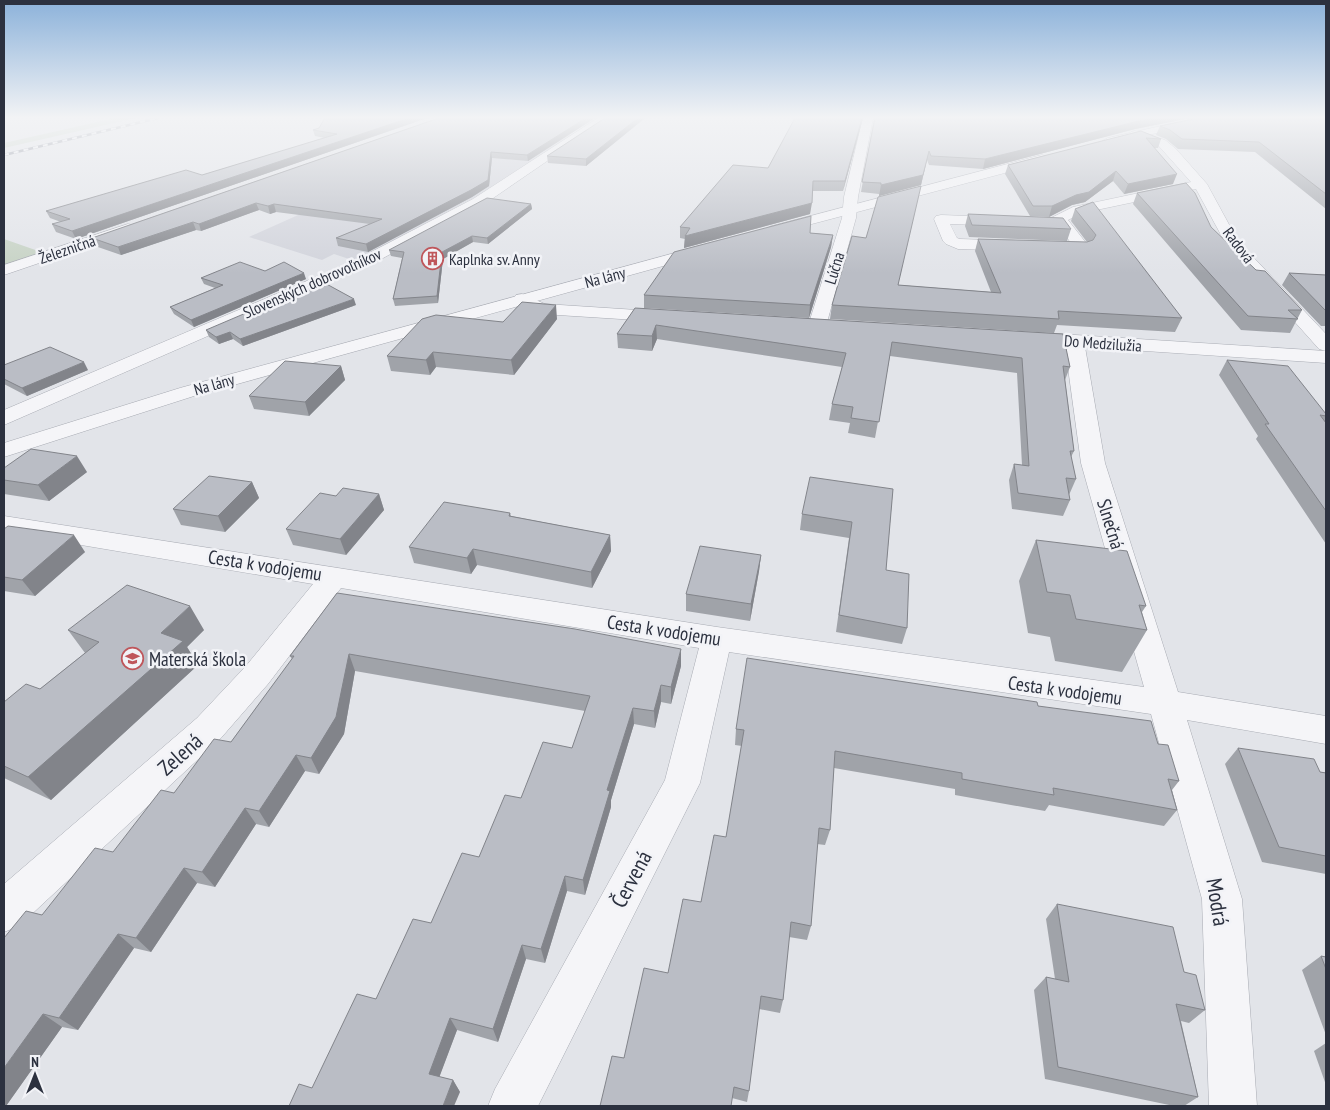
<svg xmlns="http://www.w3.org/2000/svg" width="1330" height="1110" viewBox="0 0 1330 1110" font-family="'PT Sans Narrow',sans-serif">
	<rect width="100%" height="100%" fill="#e2e4e9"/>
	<path fill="#d1d3db" d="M495,127L571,135L477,196L355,261L334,254L322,260L249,237Z"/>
	<path fill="#c6d2c4" d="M115,118H136L4,148V143Z
		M4,239L44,253L4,266Z"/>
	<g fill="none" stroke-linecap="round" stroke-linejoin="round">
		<defs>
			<path id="minor" d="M598,118H610L483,205L368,266L4,425V410L356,260L473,199Z
				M863,118H873L858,197L856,218L826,326L824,330L817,332L810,330L808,326L842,218L844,197Z
				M1135,131L1165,140L1176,149L1207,184L1238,241L1326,334V351L1319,349L1227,246L1196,189L1082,213L1068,220L1090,248L1088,251L1082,253L958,249L946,244L943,241L934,219L936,216L941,215L1049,219L1073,207L1191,182L1157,144L1131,136L1129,134L1131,132ZM950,224L1060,228L1071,243L960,239L957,238Z
				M128,224L133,225L135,228L133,231L4,275V265Z
				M522,294L545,304L668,312L674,313L677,317L674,321L668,322L542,314C531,312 520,308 513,299L516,295Z
				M1028,332L1326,351V363L1085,347L1105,463L1178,692L1326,716V744L1187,720L1242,899L1257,1106H1209L1202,899L1151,714L729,652L700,783L538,1106H488L495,1089L665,780L699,648L341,588L268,684L221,738L19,926L4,932V884L197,718L246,666L313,584L4,532V516L717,627L1144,687L1081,463L1065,346L1021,342L1018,338L1021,334Z"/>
			<path id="tertiary" d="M1197,118H1215L1210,121L1108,144L1102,141L1108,138Z
				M1042,155L1046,156L1048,159L1046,162L774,234L769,233L767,230L769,227Z
				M704,245L710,247L712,250L710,253L194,396L4,457V443L180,388Z"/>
		</defs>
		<use href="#minor" stroke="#a8abb3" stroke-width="1"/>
		<use href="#tertiary" stroke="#a8abb3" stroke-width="1"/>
		<use href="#minor" fill="#f5f5f8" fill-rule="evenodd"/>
		<use href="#tertiary" fill="#f5f5f8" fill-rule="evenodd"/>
		<defs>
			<path id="rail" d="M4,155L158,118"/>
		</defs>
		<use href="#rail" stroke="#7e8391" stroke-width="2.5"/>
		<use href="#rail" stroke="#f2f3f7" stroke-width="2" stroke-dasharray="5" stroke-linecap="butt"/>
	</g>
	<path fill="#a0a3a9" d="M325,118H427L76,239L56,232L52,224L61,222L50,218L46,211L202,175L325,138L315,136L313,130L319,128Z
		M439,118H595L528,161L492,158L489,186L472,197L368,252L338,246L336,238L370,224L276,212L270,214L259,210L201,231L196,230L121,255L95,246L92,238Z
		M605,118H645L586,166L548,163L547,156Z
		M795,118H863L843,191H812L810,214L684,248L685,239L680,238V227L768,168Z
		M874,118H1043L1049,119L1048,118H1190L1135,129L983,169L929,165L927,160L921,185L879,196V194L861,192Z
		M1326,118V209L1255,152L1178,149L1166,139L1156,135L1160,126Z
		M1141,131L1161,139L1158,148H1154L1173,184L1124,194L1113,181L1085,202L1072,205L1049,217L1030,216L1005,174L1008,165Z
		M1137,193L1211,227L1256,270L1302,310L1290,333L1241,330L1133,204Z
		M531,204L532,209L488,244L473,242L443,259L438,303L395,306L393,299L402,258L391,256L389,250Z
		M1075,209L1182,318L1175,332L1057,325L1054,333L830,319L832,305L899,285L991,292L975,251L978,239L1087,242L1071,221Z
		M968,214L1071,229L1067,241L969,237L965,226Z
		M810,233L833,235L831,247L809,318L644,308V295Z
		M265,271L306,279L194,327L174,314L170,307L215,288L204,284L201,278Z
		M1289,273L1326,275V326H1321L1282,285Z
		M356,305L243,346L233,339L219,344L209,337L206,330Z
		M635,308L1063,334L1070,367L1065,380L1074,451L1071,457L1076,479L1069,495L1070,500L1063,516L1012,509L1009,480L1014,464L1022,465L1017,373L890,356L875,438L848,433L850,423L829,420L832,404L842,367L657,339L652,351L618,348L617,334Z
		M557,319L514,375L436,367L430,375L391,371L387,356L503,322Z
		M1227,360L1326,414V419L1325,422L1326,423V544L1256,439L1258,436L1219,375Z
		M4,365L88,370L27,396L4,384Z
		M341,366L345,380L309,416L254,409L249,396Z
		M4,468L87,472L49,501L4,494Z
		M252,482L259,498L225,532L181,525L173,509Z
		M893,489L886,570L907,628L902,644L836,632L849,538L800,530L802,514Z
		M379,494L384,510L346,555L293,545L286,529L336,496Z
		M510,513L511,516L610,535L611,551L592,588L477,565L471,574L414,563L409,547Z
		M4,529L85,552L35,596L4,591Z
		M1036,540L1146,606L1142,612L1147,630L1122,672L1055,661L1050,637L1028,633L1019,581Z
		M761,555L759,571L750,621L686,611V594Z
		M337,593L681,666L671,704L661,702L655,728L634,724L611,800V807L585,895L567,891L545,963L526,959L498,1042L457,1030L439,1077L453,1080L460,1092L312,1088L521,798L572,748L585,711L355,671L344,734L319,774L305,771L269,827L256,824L215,887L197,883L151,952L134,948L78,1030L62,1027L6,1106H4L42,915L113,852L174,793L231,742L292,659L290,656Z
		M68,630H204L187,647L198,665L51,800L4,778V702L40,689L85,653Z
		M1038,706L1158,744L1179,781L1172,790L1177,810L1164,826L1049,805L1045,811L955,795V789L834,768L830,830L825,845L817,844L811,926L807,940L789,937L783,1000L780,1013L759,1009L749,1091L747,1102L732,1098L624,1058L668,973L701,902L726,837L742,746L735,745L736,729Z
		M1238,748L1320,772L1326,773V874L1262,862L1225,764Z
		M1057,904L1184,972L1205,1010L1189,1023L1181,1021L1198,1097L1184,1106H1174L1045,1079L1034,990L1046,977L1055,979L1046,919Z
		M1321,956L1326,957V1035L1302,970Z
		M1326,1043V1085L1314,1051Z"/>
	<path fill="#82848a" d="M409,118H427L76,239L72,231Z
		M586,118H595L528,161L527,155Z
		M638,118H645L586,166V159Z
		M862,118H863L843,191L845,181Z
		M1151,118H1190L1135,129L983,169L985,159Z
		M929,151L921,185L879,196L881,185Z
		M491,152L492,158L489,186L472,197L368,252L366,244Z
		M1116,171L1113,181L1085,202L1072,205L1049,217L1052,206Z
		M1177,174L1173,184L1124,194L1128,184Z
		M256,203L259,210L201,231L199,224Z
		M812,203L810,214L684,248L685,236Z
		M274,204L276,212L270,214L268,206Z
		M531,204L532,209L488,244L487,238Z
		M193,222L196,230L121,255L118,247Z
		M833,235L831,247L809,318L810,305Z
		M472,236L473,242L443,259L438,303L437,296L442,252Z
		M304,273L306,279L194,327L191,320Z
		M354,299L356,305L243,346L240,339Z
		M556,305L557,319L514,375L511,360Z
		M656,325L657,339L652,351V336Z
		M230,332L233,339L219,344L216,337Z
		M433,352L436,367L430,375L426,360Z
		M84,362L88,370L27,396L22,388Z
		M341,366L345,380L309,416L305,402Z
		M77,456L87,472L49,501L38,485Z
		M252,482L259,498L225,532L218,516Z
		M379,494L384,510L346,555L340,539Z
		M74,535L85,552L35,596L22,580Z
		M610,535L611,551L592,588L591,572Z
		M473,549L477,565L471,574L467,558Z
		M761,555L759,571L750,621L751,604Z
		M190,606L204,630L187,647L198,665L51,800L28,777L161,633Z
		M681,649V666L671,704V687Z
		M349,654L355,671L344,734L319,774L311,758Z
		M661,685V702L655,728L654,711Z
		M633,708L634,724L611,800V807L585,895L583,880L607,790Z
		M296,755L305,771L269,827L259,811Z
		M245,808L256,824L215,887L202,872Z
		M184,868L197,883L151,952L136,938Z
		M565,876L567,891L545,963L541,949Z
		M118,934L134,948L78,1030L59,1018Z
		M522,945L526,959L498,1042L493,1029Z
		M43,1014L62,1027L6,1106H4V1068Z
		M450,1018L457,1030L436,1086L429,1074Z
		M453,1080L460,1092L454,1106H443Z"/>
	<path fill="#babdc5" stroke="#82848a" d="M325,118H409L72,231L52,224L70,219L46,211L186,170L202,175L337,134L313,130L319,128Z
		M439,118H586L527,155L491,152L488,180L471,190L366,244L336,238L382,219L274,204L268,206L256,203L199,224L193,222L118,247L92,238Z
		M605,118H638L586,159L547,156Z
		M795,118H862L845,181H813L812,203L685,236L690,228L680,227L733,165L768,168Z
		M875,118H1043L1049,119L1050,118H1151L985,159L931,156L929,151L923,175L881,185V183L862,182Z
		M1199,118H1326V194L1259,142L1182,139L1170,130L1160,126Z
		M1141,131L1161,139L1146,138L1177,174L1128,184L1116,171L1089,192L1076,195L1052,206H1033L1008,165Z
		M1186,183L1195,193L1211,227L1256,270L1265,271L1302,310H1288L1298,319L1248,316L1137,193Z
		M921,186L898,285L1001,293L978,239L1087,242L1093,240L1096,235L1075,209L1093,202L1182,318L1058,311L1059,319L832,305L852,236L866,238L878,197Z
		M487,198L531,204L487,238L472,236L442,252L437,296L393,299L404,252L389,250Z
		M968,214L1063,218L1071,229L972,225Z
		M811,216L810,233L833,235L810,305L644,295L674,252Z
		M240,262L265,271L284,262L304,273L191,320L170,307L223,285L201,278Z
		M1289,273L1326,275V311Z
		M321,281L354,299L240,339L230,332L216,337L206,330Z
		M522,302L556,305L511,360L433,352L426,360L387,356L422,319L436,315L503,322Z
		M635,308L1063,334L1070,367L1063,366L1074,451H1070L1076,479L1066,478L1070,500L1018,493L1014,464L1029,466L1022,358L892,342L879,422L851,418L853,407L832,404L846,353L656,325L652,336L617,334Z
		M50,347L84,362L22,388L4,379V365Z
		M1227,360L1288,366L1326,414V416L1320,415L1326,423V511L1265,424H1269Z
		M285,361L341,366L305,402L249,396Z
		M31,449L77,456L38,485L4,480V468Z
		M209,476L252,482L218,516L173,509Z
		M810,477L893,489L886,570L909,574L907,628L839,615L852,522L802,514Z
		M343,488L379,494L340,539L286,529L320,493L336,496Z
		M444,502L510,513L509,516L610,535L591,572L473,549L467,558L409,547Z
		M8,526L74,535L22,580L4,577V529Z
		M1036,540L1127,551L1146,606L1139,605L1147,630L1076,619L1070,595L1047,592Z
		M700,546L761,555L751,604L686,594Z
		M127,585L190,606L161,633L183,641L28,777L4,766V702L26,684L40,689L99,642L68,630Z
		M337,593L575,629L681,649L671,687L661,685L654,711L633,708L607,790L610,791L583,880L565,876L541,949L522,945L493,1029L450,1018L429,1074L453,1080L443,1106H289L299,1084L312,1088L357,994L376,999L413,919L431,923L462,853L479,857L505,795L521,798L543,742L572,748L590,696L349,654L336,717L311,758L296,755L259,811L245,808L202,872L184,868L136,938L118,934L59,1018L43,1014L4,1068V938L26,911L42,915L95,848L113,852L161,790L174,793L214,739L231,742L294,656H290Z
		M747,658L1037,702L1038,706L1151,721L1158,744L1168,745L1179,781L1168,779L1177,810L1053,788L1054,795L962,779V773L835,751L830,830L819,828L811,926L791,922L783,1000L761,996L749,1091L734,1087L731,1106H600L612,1056L624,1058L644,968L668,973L683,899L701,902L714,835L726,837L744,730L736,729Z
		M1238,748L1314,759L1320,772L1326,773V856L1279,847Z
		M1057,904L1173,927L1184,972L1196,975L1205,1010L1176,1004L1198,1097L1058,1067L1046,977L1069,982Z
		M1321,956L1326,957V969Z"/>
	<linearGradient id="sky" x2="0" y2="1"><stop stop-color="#8cb2da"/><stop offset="0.43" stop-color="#f2f3f5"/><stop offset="1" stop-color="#f2f3f5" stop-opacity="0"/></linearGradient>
	<rect width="1330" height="273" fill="url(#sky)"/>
	<defs>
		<symbol id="building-ring" viewBox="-11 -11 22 22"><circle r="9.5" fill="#f2f3f7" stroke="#bf565b" stroke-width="1.5"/><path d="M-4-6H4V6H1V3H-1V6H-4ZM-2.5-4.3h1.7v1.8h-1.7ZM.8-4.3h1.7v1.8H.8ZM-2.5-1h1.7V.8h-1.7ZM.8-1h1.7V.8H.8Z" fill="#bf565b"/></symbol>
		<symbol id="school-ring" viewBox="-11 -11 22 22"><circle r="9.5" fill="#f2f3f7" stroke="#bf565b" stroke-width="1.5"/><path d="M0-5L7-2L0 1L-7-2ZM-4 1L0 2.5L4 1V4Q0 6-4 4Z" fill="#bf565b"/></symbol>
	</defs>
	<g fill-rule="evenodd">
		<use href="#building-ring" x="420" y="246" width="25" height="25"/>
		<use href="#school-ring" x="120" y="646" width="25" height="25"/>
	</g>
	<g text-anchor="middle" stroke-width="5" stroke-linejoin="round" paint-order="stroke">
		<g font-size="16" fill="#2c313f" stroke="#f2f3f7">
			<text transform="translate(1239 245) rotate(53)" y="6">Radová</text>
			<text transform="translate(67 249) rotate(-19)" y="6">Železničná</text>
			<text transform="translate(834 268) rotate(-73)" y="6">Lúčna</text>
			<text transform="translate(605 277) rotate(-15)" y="6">Na lány</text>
			<text transform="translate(312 283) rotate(-24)" y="6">Slovenských dobrovoľníkov</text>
			<text transform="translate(1103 343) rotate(4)" y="6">Do Medzilužia</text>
			<text transform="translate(214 384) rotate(-16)" y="6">Na lány</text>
		</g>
		<g font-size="16" fill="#2c313f" stroke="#f2f3f7" text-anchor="start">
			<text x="449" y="265">Kaplnka sv. Anny</text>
		</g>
		<g font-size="19" fill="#2c313f" stroke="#f2f3f7">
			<text transform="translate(1111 524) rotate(73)" y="7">Slnečná</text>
			<text transform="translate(265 565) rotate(9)" y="7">Cesta k vodojemu</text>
			<text transform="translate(664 630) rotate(9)" y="7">Cesta k vodojemu</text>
			<text transform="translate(1065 690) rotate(8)" y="7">Cesta k vodojemu</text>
		</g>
		<g font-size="19" fill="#2c313f" stroke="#f2f3f7" text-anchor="start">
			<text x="149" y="666">Materská škola</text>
		</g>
		<g font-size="22" fill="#2c313f" stroke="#f2f3f7">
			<text transform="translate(180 754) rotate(-42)" y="8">Zelená</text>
			<text transform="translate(631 879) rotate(-62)" y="8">Červená</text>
			<text transform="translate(1218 902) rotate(81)" y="8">Modrá</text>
		</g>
	</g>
	<rect width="1330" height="1110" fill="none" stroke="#2c313f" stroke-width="10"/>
	<g transform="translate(35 1075)" stroke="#f2f3f7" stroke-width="4" paint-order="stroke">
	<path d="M0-4L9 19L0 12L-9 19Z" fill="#2c313f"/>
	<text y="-8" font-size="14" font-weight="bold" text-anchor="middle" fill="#2c313f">N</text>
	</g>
</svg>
